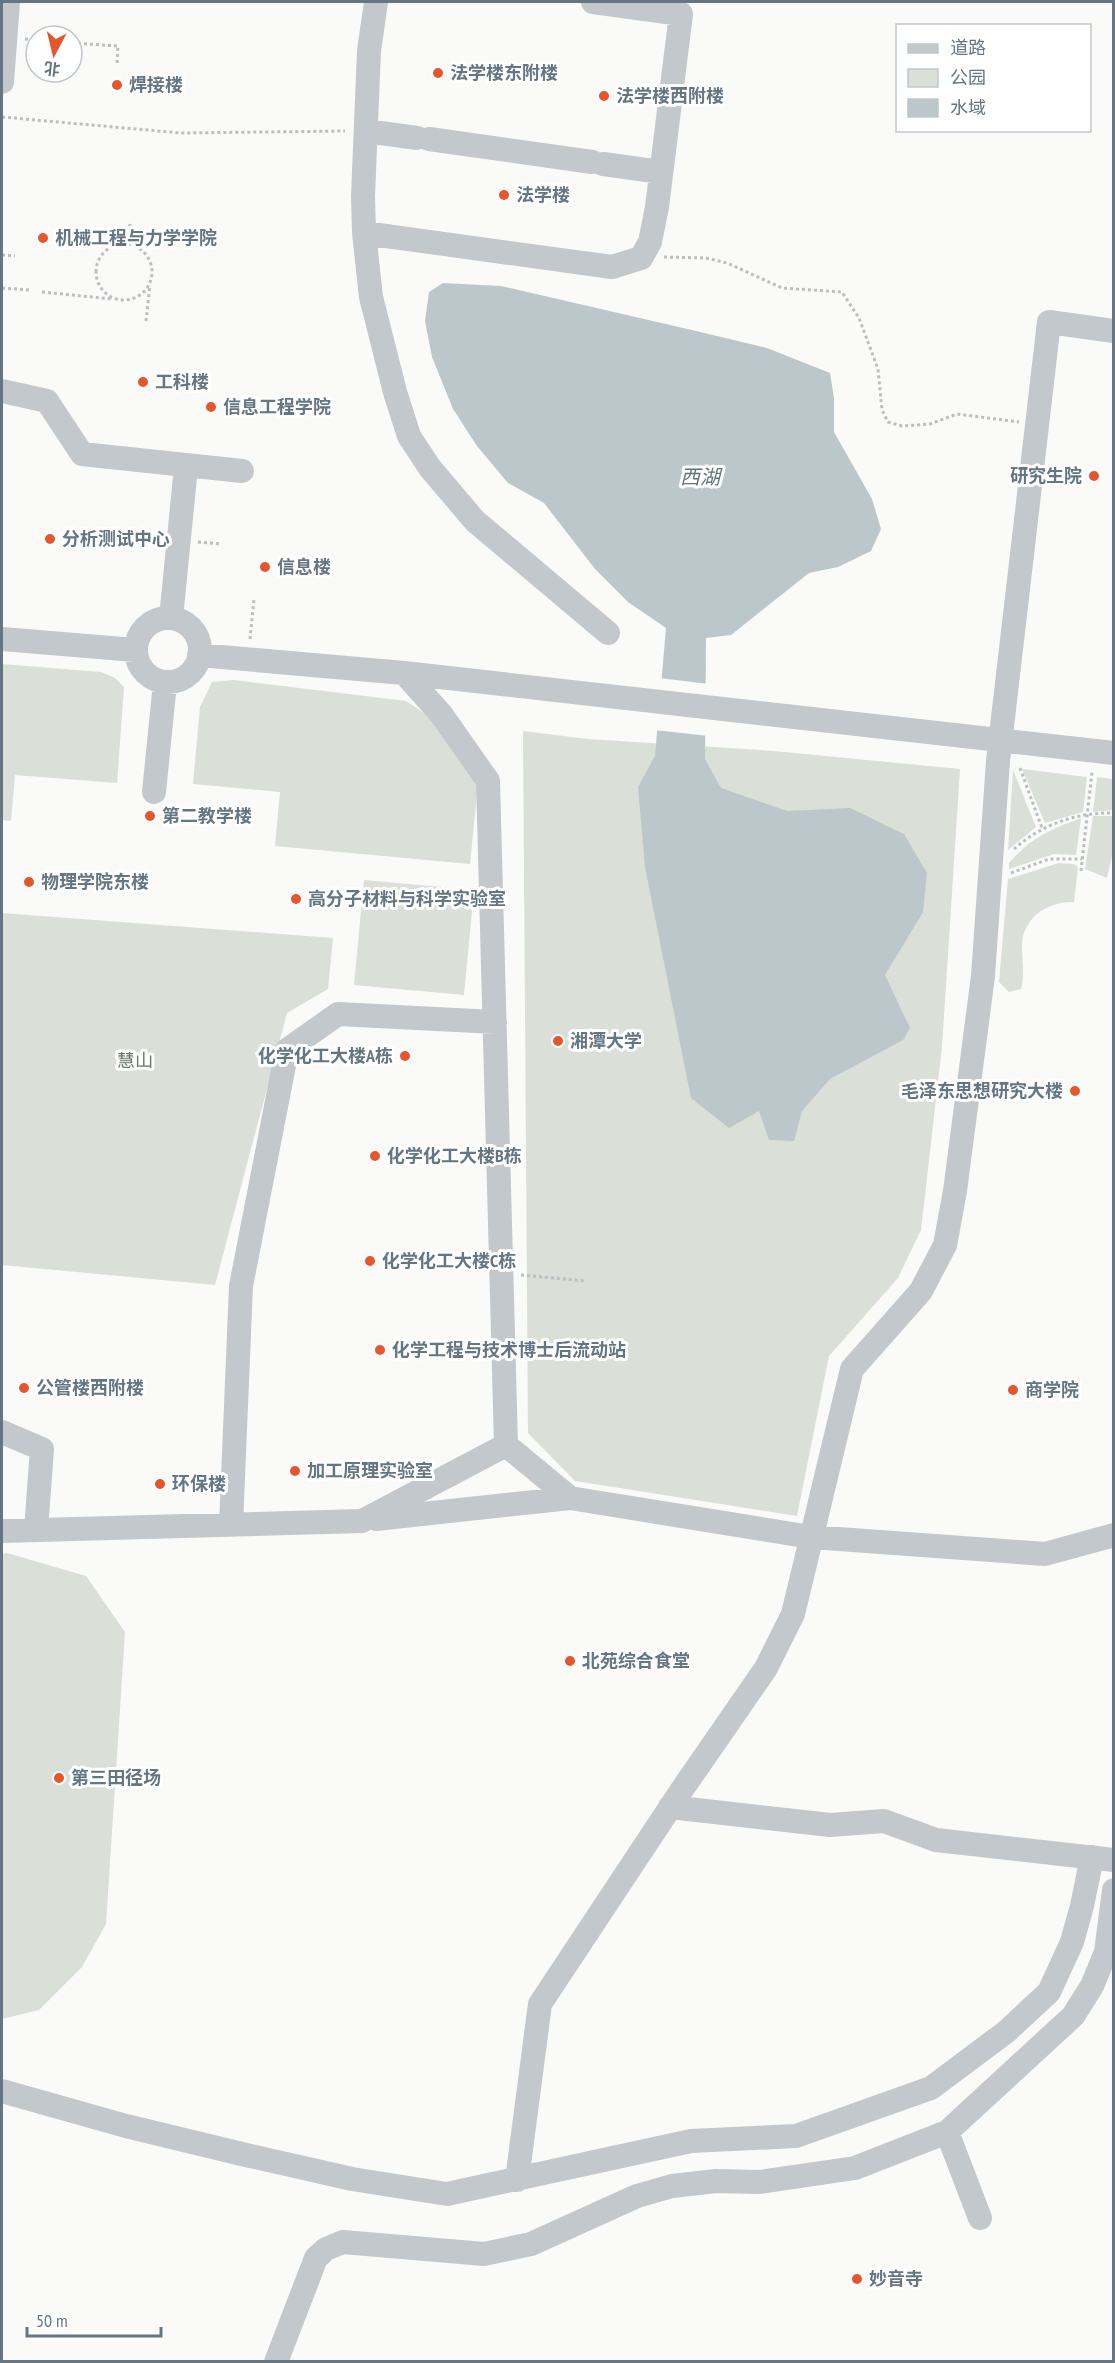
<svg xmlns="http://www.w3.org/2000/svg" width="1115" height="2363" viewBox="0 0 1115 2363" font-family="'PT Sans Narrow','Noto Sans SC',sans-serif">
	<rect width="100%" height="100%" fill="#fafaf8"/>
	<path fill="#dadfd7" d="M2,664L101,672L115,678L124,687L117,783L15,775L11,821L2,820Z
		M234,680L406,701L435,720L478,785L470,864L275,846L280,792L193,784L200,707L212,682Z
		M523,731L588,739L774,751L960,769L942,1047L921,1230L898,1278L829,1356L797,1516L575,1481L528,1433Z
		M1022,769L1087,777L1083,812L1045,823Z
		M1013,770L1036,827L1008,850Z
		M1097,777L1113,779V810L1093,812Z
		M1093,816H1113V852L1107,878L1085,869Z
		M1081,818L1076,855L1054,854L1009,869V863C1032,837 1049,830 1081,818Z
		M1059,863L1074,864L1078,867L1074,902C1048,901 1022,918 1022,946C1022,962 1025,973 1021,989L1009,992L999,982L1008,879Z
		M364,880L474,890L464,995L354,985Z
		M2,913L333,938L328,989L287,1013L215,1285L2,1265Z
		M7,1553L86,1576L125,1632L106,1924L82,1967L39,2010L2,2019V1554Z"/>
	<path fill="#bbc7cb" d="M443,283L501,286L696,331L767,348L830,373L834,398V432L872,499L881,529L871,551L838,567L809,573L731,635L706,638L705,759L721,788L787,811L850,808L904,834L927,873L923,912L885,975L910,1028L903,1040L830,1079L802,1111L794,1141L769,1140L759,1111L729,1128L691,1098L645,867L638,787L655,756L666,628L628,602L595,569L544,503L508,483L477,446L453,409L432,357L425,321L429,292Z"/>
	<path fill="#fafaf8" d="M659,678L709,684V736L654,730Z"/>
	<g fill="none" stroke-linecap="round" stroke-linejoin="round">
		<path stroke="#bbbfc2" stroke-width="3" stroke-dasharray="3 3" stroke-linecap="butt" d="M25,39L36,40
			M72,43L118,46L117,64
			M2,117L181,133L345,131
			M128,244L130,224
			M96 272a28 28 0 1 1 56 0a28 28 0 1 1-56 0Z
			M2,255L15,256
			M664,257L706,258L727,263L782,288L842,292L859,318L878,369L882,410L888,422L902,426L930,424L957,414L1019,422
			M2,288L30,290
			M42,292L112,299
			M146,321L150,285
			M198,542L221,544
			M250,639L254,599
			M1020,768L1042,828
			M1014,849C1041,825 1076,812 1114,813
			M1081,871L1092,772
			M1011,873L1049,859H1082
			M521,1275L586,1281"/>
		<path stroke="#c3c8cc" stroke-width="24" d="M376,2L369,51L363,196L364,233L371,297L395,392L409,436L430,468L475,521L608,633
			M2,82L8,2
			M366,131L417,138
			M429,139L592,162
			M603,164L661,172
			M364,233L612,267L641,258L650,242L657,207L681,14L593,2
			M2,391L47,401L82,454L242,471
			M171,618L186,467
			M136 650a32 32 0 1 1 64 0a32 32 0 1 1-64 0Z
			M2,639L135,650
			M404,673L1114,753
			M154,792L165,683
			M2,1432L42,1449L36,1530
			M506,1445L570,1498L811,1537L1045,1554L1114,1535
			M376,1519L570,1498
			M231,1525L241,1286L287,1050L338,1014L495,1022
			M2,1531L362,1521L506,1445L488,781L441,714L404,673L199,655
			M670,1807L830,1825L884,1821L936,1840L1114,1860
			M2,2091L126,2126L246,2155L352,2179L447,2194L691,2141L796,2136L931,2088L1006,2032L1049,1992L1072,1942L1082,1906L1092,1857
			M947,2132L980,2218
			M517,2180L540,2004L681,1791L766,1668L793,1614L852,1369L921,1291L945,1245L955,1191L983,976L998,761L1049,322L1114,331
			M276,2362L316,2258L326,2249L343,2242L484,2254L531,2244L637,2196L672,2186L716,2181L759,2182L855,2168L947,2132L1073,2016L1092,1986L1106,1952L1114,1890"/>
	</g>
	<g fill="#e4572e" stroke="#fff" stroke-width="2">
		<circle cx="438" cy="73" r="6"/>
		<circle cx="117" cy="85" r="6"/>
		<circle cx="604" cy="96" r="6"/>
		<circle cx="504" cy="195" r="6"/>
		<circle cx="43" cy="238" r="6"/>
		<circle cx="143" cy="382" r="6"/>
		<circle cx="211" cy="407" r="6"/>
		<circle cx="1094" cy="476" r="6"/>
		<circle cx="50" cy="539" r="6"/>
		<circle cx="265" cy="567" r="6"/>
		<circle cx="150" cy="816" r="6"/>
		<circle cx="29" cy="882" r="6"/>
		<circle cx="296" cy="899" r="6"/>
		<circle cx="558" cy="1041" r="6"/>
		<circle cx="405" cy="1056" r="6"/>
		<circle cx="1075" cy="1091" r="6"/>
		<circle cx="375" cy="1156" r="6"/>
		<circle cx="370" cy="1261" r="6"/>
		<circle cx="380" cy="1350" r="6"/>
		<circle cx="24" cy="1388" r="6"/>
		<circle cx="1013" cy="1390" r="6"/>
		<circle cx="295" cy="1471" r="6"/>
		<circle cx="160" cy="1484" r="6"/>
		<circle cx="570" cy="1661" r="6"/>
		<circle cx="59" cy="1778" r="6"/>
		<circle cx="857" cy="2279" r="6"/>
	</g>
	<g text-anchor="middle" stroke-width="6" stroke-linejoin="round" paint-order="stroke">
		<g font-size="18" font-weight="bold" fill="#657683" stroke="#fff" text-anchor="start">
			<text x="450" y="79">法学楼东附楼</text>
			<text x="129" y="91">焊接楼</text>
			<text x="616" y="102">法学楼西附楼</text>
			<text x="516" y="201">法学楼</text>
			<text x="55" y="244">机械工程与力学学院</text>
			<text x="155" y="388">工科楼</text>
			<text x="223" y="413">信息工程学院</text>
			<text x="1082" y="482" text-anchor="end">研究生院</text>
			<text x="62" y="545">分析测试中心</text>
			<text x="277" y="573">信息楼</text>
			<text x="162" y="822">第二教学楼</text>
			<text x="41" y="888">物理学院东楼</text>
			<text x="308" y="905">高分子材料与科学实验室</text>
			<text x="570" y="1047">湘潭大学</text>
			<text x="393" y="1062" text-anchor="end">化学化工大楼A栋</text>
			<text x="1063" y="1097" text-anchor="end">毛泽东思想研究大楼</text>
			<text x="387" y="1162">化学化工大楼B栋</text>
			<text x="382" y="1267">化学化工大楼C栋</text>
			<text x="392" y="1356">化学工程与技术博士后流动站</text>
			<text x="36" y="1394">公管楼西附楼</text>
			<text x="1025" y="1396">商学院</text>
			<text x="307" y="1477">加工原理实验室</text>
			<text x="172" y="1490">环保楼</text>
			<text x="582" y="1667">北苑综合食堂</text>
			<text x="71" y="1784">第三田径场</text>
			<text x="869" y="2285">妙音寺</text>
		</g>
		<g font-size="18" fill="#687a64" stroke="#fff">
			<text x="135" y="1067">慧山</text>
		</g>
		<g font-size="20" font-style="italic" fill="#60757c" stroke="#fff">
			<text x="700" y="484">西湖</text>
		</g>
	</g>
	<rect width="1115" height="2363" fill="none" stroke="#657683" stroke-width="6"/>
	<rect x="896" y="24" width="195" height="108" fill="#ffffff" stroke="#c1c8cd" stroke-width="1.5"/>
	<rect x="908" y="44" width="30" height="9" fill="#c3c8cc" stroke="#c1c8cd" stroke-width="1.5"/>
	<text x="950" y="54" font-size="18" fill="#657683">道路</text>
	<rect x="908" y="69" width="30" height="18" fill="#dadfd7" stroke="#c1c8cd" stroke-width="1.5"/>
	<text x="950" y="84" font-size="18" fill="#657683">公园</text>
	<rect x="908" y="99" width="30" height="18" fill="#bbc7cb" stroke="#c1c8cd" stroke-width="1.5"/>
	<text x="950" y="114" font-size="18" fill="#657683">水域</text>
	<g transform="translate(54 54) rotate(187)"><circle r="28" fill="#ffffff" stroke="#c1c8cd" stroke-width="1.5"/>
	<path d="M0-4.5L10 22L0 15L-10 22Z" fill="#e4572e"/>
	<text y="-9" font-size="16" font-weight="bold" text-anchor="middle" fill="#657683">北</text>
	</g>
	<path d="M27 2327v9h134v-9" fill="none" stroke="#657683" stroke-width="3"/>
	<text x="36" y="2327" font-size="18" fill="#657683" stroke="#ffffff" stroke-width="4.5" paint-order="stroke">50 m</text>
</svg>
